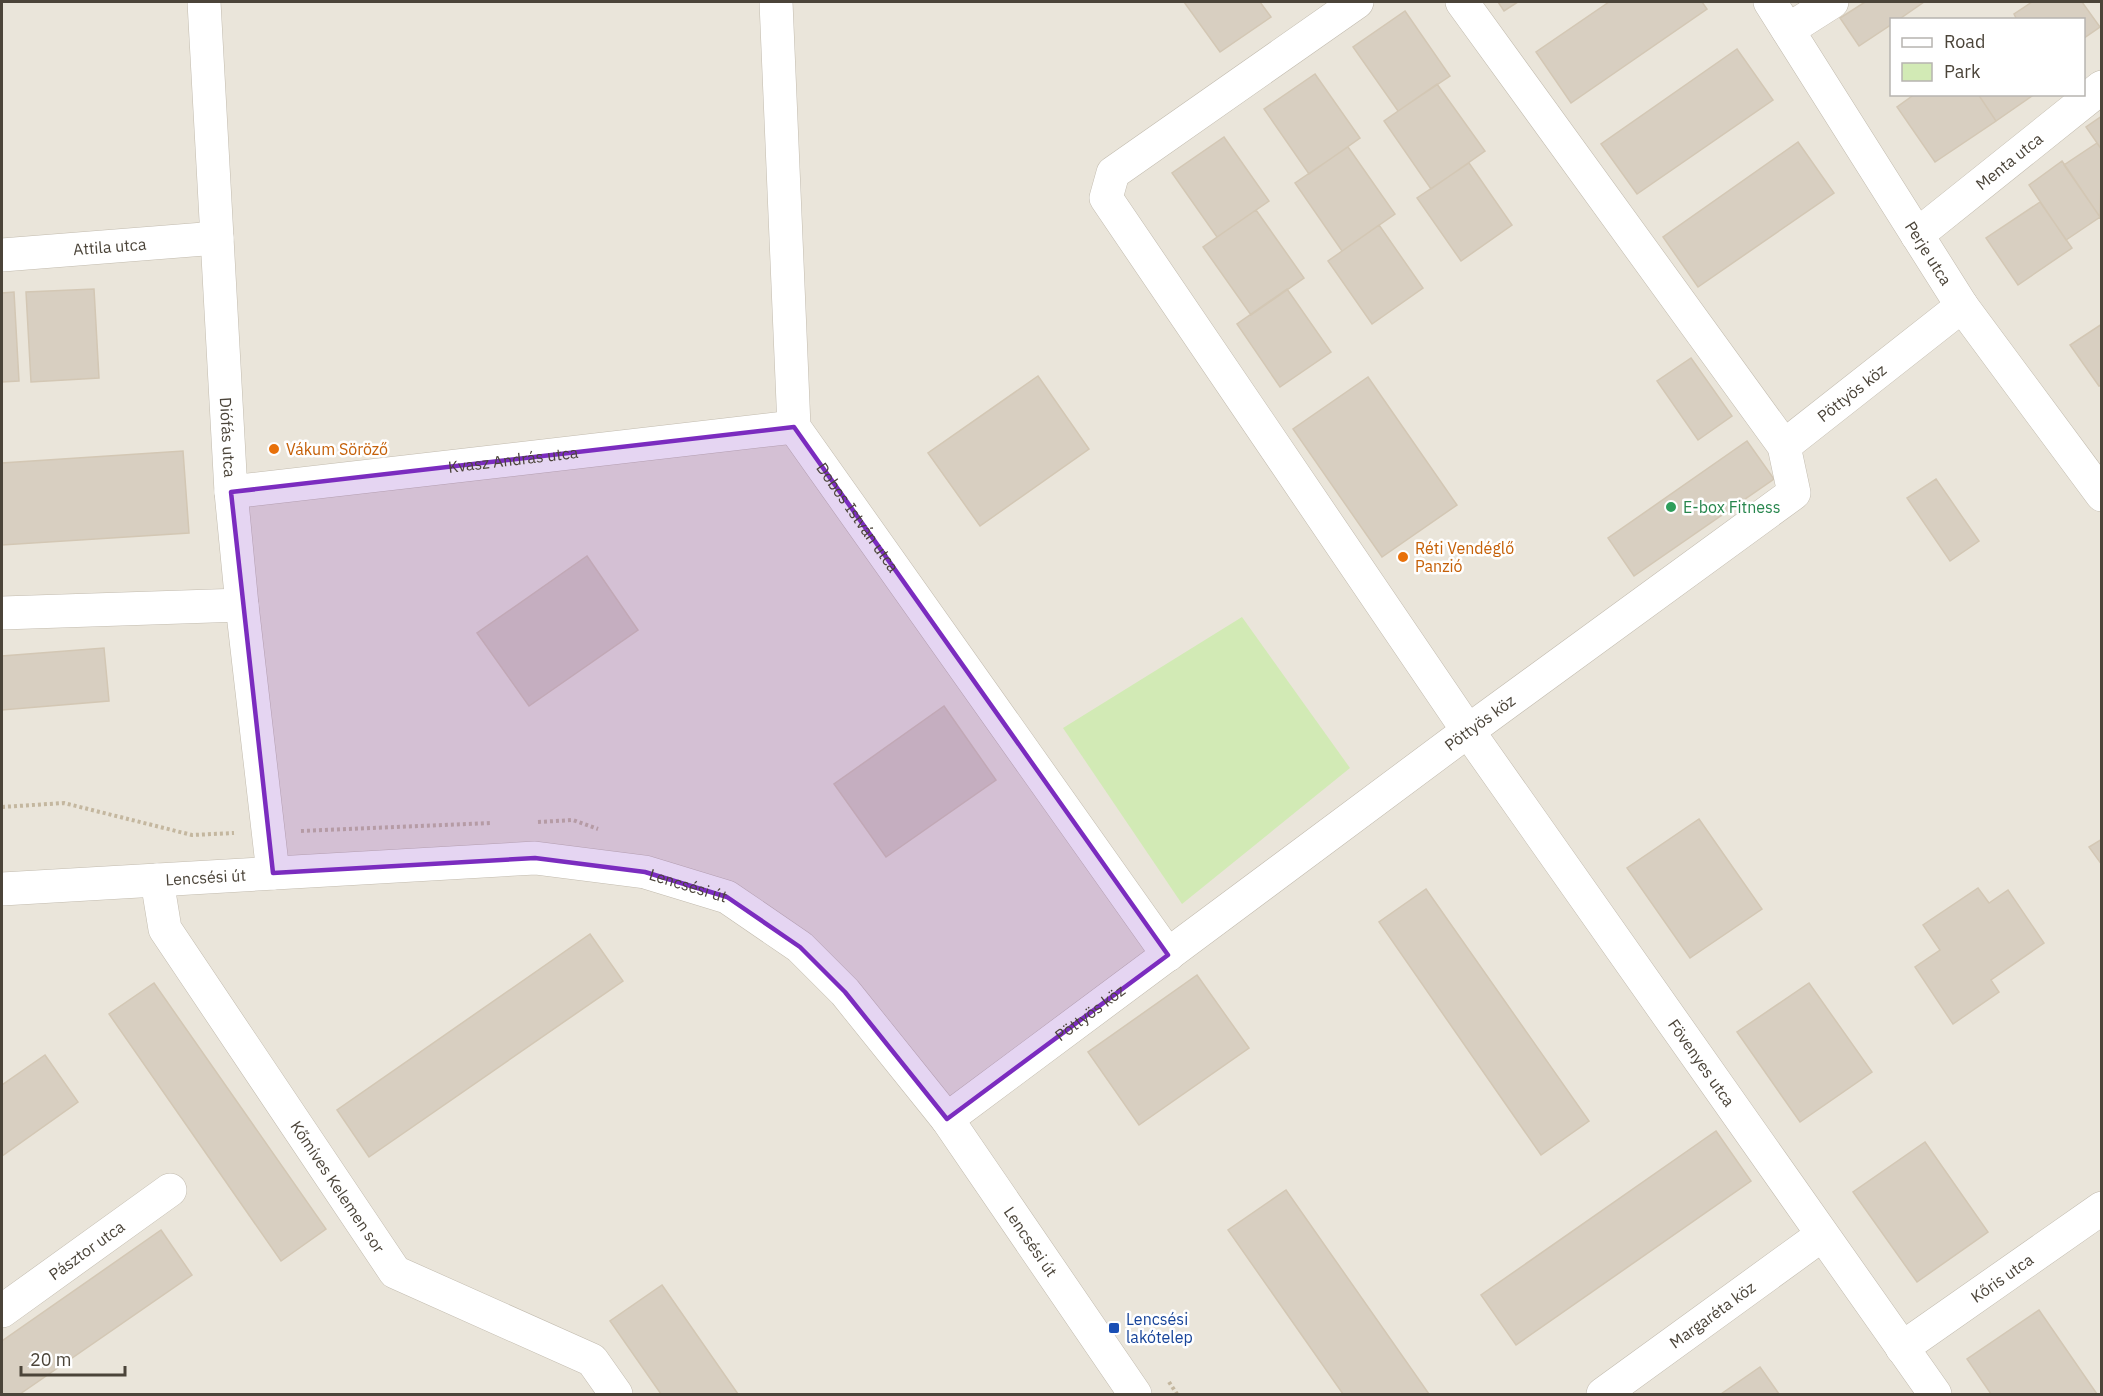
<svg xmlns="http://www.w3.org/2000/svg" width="2103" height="1396" viewBox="0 0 2103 1396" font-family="'IBM Plex Sans',sans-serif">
	<rect width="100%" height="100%" fill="#f6f3ec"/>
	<path fill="#eae5da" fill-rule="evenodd" d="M2,2H2101V1394H2ZM1892,20H2084V94H1892Z"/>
	<path fill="#d2eab5" d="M1242,617L1350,768L1182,904L1063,728Z"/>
	<path fill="#d8cfc1" stroke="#d3c7b4" stroke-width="1.5" d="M1184,2H1260L1271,17L1220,52Z
		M1498,2H1518L1504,11Z
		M1609,2H1702L1707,9L1571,103L1536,52Z
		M1865,2H1924L1898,20H1892V24L1859,46L1840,18Z
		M2032,2H2082L2100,27L2084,38V20H2017L2014,14Z
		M1405,11L1450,76L1398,111L1353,47Z
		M1737,49L1773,100L1637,194L1601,144Z
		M1315,74L1360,138L1309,174L1264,109Z
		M1437,84L1485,151L1431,189L1384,121Z
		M1915,94H1978L1996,121L1935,162L1897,107Z
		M1978,94H2035L1996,121Z
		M2102,116V150L2086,127Z
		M1224,137L1269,201L1217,237L1172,173Z
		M1798,142L1834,193L1698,287L1663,237Z
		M2097,143L2102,150L2100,217L2064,165Z
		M1348,147L1395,214L1342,251L1295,183Z
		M2062,161L2100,217L2066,240L2029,185Z
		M1469,163L1512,225L1461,261L1417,198Z
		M2040,202L2072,248L2018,285L1986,238Z
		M1256,210L1304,278L1251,315L1203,247Z
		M1379,225L1423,288L1372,324L1328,261Z
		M94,289L99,378L31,382L26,292Z
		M1287,289L1331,352L1280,387L1237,324Z
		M14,292L19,381L2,382V293Z
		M2102,324V385L2099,386L2070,345Z
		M1691,358L1732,416L1698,440L1657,381Z
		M1038,376L1089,449L980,526L928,453Z
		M1368,377L1457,505L1382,557L1293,429Z
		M1747,441L1774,479L1634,576L1608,538Z
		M183,451L189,533L2,545V463Z
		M1936,479L1979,541L1950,561L1907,498Z
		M587,556L638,630L529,706L477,633Z
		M104,648L109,701L2,710V656Z
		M944,706L996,780L886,857L834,784Z
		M1699,819L1762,909L1690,958L1627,868Z
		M2102,839V865L2089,847Z
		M1978,888L1989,903L2008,890L2044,943L1991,980L1999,992L1953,1024L1915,967L1940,950L1923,925Z
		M1426,889L1589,1121L1541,1155L1379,922Z
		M590,934L623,981L369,1157L337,1110Z
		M1197,975L1249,1048L1139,1125L1088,1052Z
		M154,983L326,1229L281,1261L109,1014Z
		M1809,983L1872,1072L1800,1122L1737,1032Z
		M45,1055L78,1102L2,1156V1085Z
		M1716,1131L1751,1181L1516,1345L1481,1295Z
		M1925,1142L1988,1232L1917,1282L1853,1192Z
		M1286,1190L1429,1394H1343L1228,1230Z
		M161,1230L192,1275L20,1394H2V1341Z
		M662,1285L738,1394H661L610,1321Z
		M2039,1310L2097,1394H1991L1967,1359Z
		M1760,1367L1779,1394H1721Z"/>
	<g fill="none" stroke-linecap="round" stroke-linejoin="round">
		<defs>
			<g id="minor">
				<path id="s1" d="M204,2L231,492L242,605L273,873"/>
				<path id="s2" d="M776,2L794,427L1168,955"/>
				<path id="s3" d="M1357,2L1113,173L1106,198L1468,731L1935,1394"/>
				<path id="s4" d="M1770,2L1962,306L2102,495"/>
				<path d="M1788,30L1832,2"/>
				<path id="s5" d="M1917,235L2102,87"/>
				<path id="s6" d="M2,255L217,238"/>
				<path id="s7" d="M1784,446L1962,306"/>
				<path id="s8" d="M231,492L794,427"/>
				<path d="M2,613L242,605"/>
				<path id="s9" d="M157,880L165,929L395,1272L592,1360L616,1394"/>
				<path id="s10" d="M2,889L535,858L645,872L727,897L800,947L845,992L947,1119L1135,1394"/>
				<path id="s11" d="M947,1119L1468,731L1794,493L1784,446L1462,2"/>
				<path id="s12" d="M2,1311L170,1190"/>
				<path id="s13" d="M1902,1348L2102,1208"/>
				<path id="s14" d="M1603,1394L1822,1235"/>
			</g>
		</defs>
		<use href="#minor" stroke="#c2bbae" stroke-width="34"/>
		<path stroke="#c4b79f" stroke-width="4" stroke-dasharray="3 3" stroke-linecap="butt" d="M2,807L64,803L192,835L234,833
			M538,822L573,820L598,829
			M301,831L492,823
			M1169,1382L1177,1394"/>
		<use href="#minor" stroke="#fff" stroke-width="33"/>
	</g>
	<path fill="#7b2cbf" fill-opacity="0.2" stroke="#7b2cbf" stroke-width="4.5" stroke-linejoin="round" d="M794,427L1168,955L947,1119L845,992L800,947L727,897L645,872L535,858L273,873L231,492Z"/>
	<g fill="#e8710a" stroke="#fff" stroke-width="2">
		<circle cx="274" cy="449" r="6"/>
		<circle cx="1403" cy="557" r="6"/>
	</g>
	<circle fill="#2e9e5b" stroke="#fff" stroke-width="2" cx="1671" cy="507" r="6"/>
	<rect fill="#1a4fb4" stroke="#fff" stroke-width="2" x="1108" y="1322" width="12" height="12" rx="3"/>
	<g text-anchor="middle" stroke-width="5" stroke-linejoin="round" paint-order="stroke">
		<g font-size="16" fill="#4b4439" stroke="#fff">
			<text dy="6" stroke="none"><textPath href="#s5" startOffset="118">Menta utca</textPath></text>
			<text dy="6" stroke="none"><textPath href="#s6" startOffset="108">Attila utca</textPath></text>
			<text dy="6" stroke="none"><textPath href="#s4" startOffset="297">Perje utca</textPath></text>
			<text dy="6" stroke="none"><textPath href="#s7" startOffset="86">Pöttyös köz</textPath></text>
			<text dy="6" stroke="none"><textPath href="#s1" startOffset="436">Diófás utca</textPath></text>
			<text dy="6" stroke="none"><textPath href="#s8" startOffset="284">Kvasz András utca</textPath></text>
			<text dy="6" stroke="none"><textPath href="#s2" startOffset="536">Dobos István utca</textPath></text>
			<text dy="6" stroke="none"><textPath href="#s11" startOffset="664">Pöttyös köz</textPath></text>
			<text dy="6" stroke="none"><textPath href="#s10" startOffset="204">Lencsési út</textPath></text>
			<text dy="6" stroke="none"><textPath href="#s10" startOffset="690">Lencsési út</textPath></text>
			<text dy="6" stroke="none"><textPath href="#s11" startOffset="178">Pöttyös köz</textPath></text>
			<text dy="6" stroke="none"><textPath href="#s3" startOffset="1374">Fövenyes utca</textPath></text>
			<text dy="6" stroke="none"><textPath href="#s9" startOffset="360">Kőmíves Kelemen sor</textPath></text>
			<text dy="6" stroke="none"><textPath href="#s10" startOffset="1194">Lencsési út</textPath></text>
			<text dy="6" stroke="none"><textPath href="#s12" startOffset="104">Pásztor utca</textPath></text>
			<text dy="6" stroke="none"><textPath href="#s13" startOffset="122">Kőris utca</textPath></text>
			<text dy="6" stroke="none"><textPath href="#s14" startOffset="135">Margaréta köz</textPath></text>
		</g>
		<g font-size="16" fill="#c56008" stroke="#fff" text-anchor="start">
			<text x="286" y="455">Vákum Söröző</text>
			<text x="1415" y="554">Réti Vendéglő<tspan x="1415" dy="18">Panzió</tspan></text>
		</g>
		<g font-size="16" fill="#27864d" stroke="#fff" text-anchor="start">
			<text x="1683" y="513">E-box Fitness</text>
		</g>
		<g font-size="16" fill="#164399" stroke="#fff" text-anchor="start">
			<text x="1126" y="1325">Lencsési<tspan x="1126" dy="18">lakótelep</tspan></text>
		</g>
	</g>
	<rect width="2103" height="1396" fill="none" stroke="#4b4439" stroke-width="6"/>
	<rect x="1890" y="18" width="195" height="78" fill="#ffffff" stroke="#b7b4b0" stroke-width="1.5"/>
	<rect x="1902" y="38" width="30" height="9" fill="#ffffff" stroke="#b7b4b0" stroke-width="1.5"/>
	<text x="1944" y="48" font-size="18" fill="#4b4439">Road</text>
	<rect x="1902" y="63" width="30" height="18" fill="#d2eab5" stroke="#b7b4b0" stroke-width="1.5"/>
	<text x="1944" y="78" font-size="18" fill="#4b4439">Park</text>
	<path d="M21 1366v9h104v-9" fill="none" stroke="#4b4439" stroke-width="3"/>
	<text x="30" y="1366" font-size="18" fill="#4b4439" stroke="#ffffff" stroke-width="4.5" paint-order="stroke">20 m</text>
</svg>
